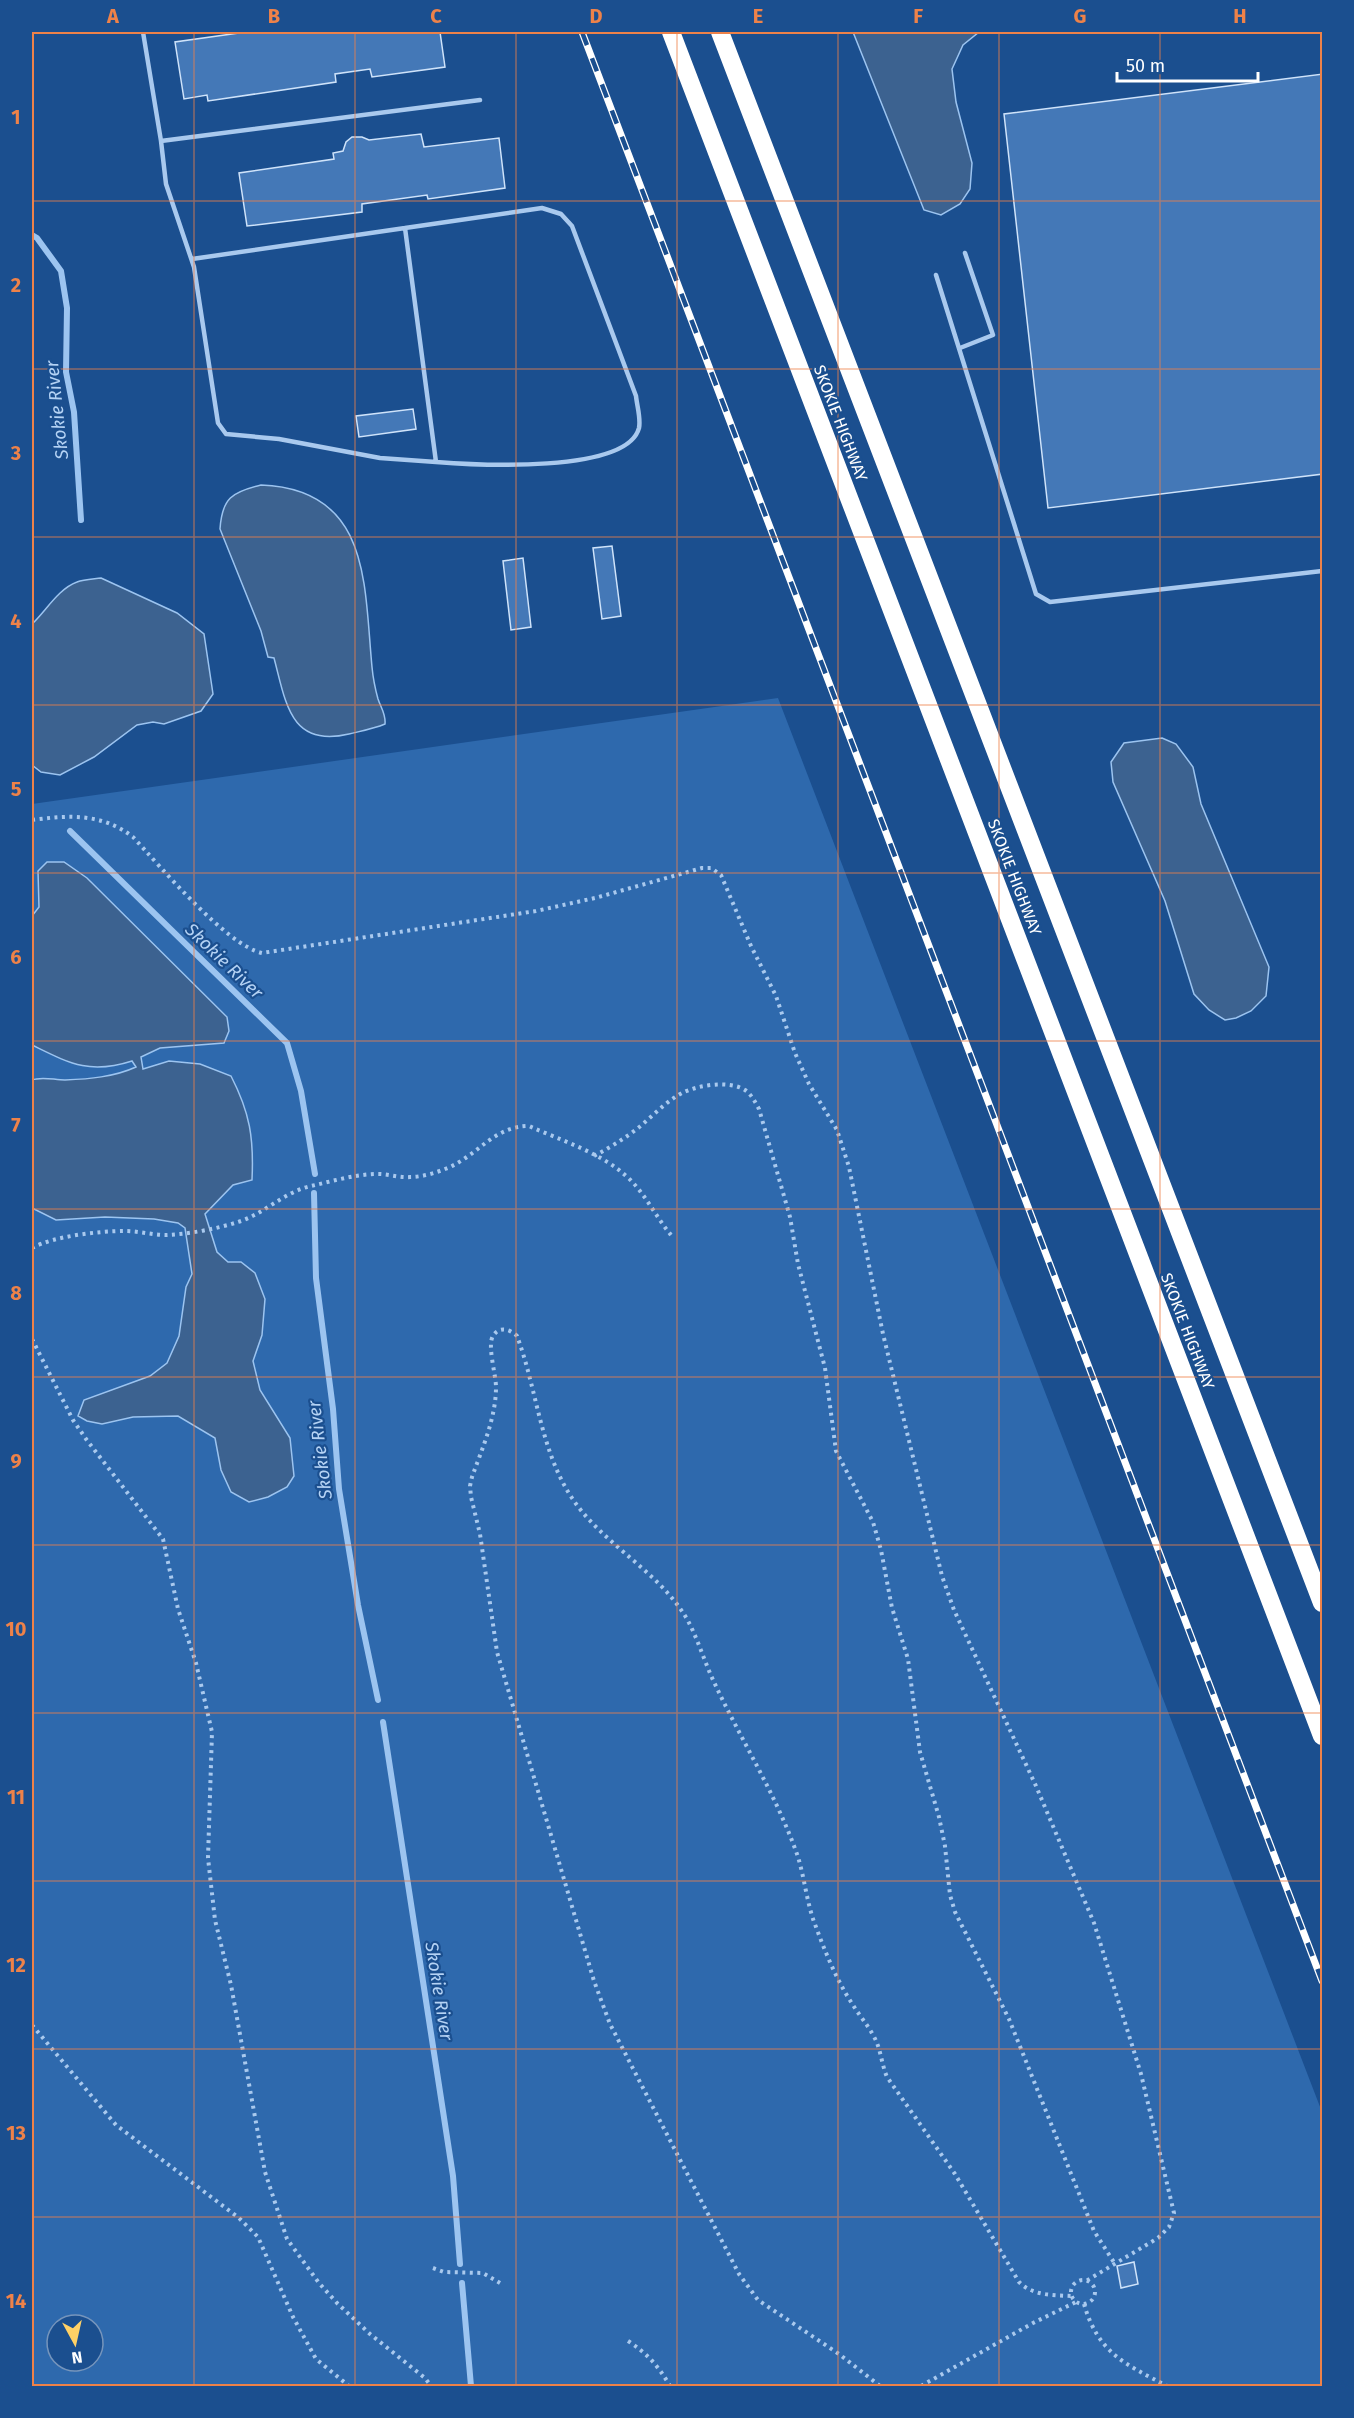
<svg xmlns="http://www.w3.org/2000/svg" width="1354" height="2418" viewBox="0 0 1354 2418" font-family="'Fira Sans',sans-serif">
	<rect width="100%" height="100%" fill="#1b4f8f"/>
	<path fill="#2e69ad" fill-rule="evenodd" d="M778,698L1322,2112V2386H32V804ZM57,2325H93V2361H57Z"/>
	<path fill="#3c6290" stroke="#9cc4f0" stroke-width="1.5" d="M853,32H979L963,45L952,69L956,102L972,163L970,189L960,204L941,215L924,210Z
		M261,485C371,489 364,585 372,667C373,678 375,688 378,699C381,708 386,714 385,724C373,729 361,731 349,734C290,748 286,703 274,658L268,657L261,631L220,529C222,498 232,492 261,485Z
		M101,578L177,613L204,634L213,694L201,711L164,724L153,722L137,725L94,757L60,775L41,772L32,765V624C46,611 58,589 77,582C84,579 94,579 101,578Z
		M1162,738L1176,744L1193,767L1201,804L1269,967L1266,996L1251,1011L1236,1018L1225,1020L1209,1010L1194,994L1165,901L1113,782L1111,762L1124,743Z
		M47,862H64L87,878L227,1017L229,1031L224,1043L160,1048L141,1057L143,1069L169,1061L200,1064L231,1076C250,1113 254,1138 252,1180L233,1185L205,1214L217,1252L228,1262H241L255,1273L265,1299L262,1335L253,1361L260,1390L290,1438L294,1476L287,1487L268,1497L249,1502L231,1492L221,1470L215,1438L178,1416L133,1417L102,1424L87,1421L78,1416L84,1400L150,1376L167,1363L179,1336L186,1287L192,1274L185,1228L178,1223L154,1219L105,1217L56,1220L32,1208V1080C42,1076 54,1080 65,1080C89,1079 114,1077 136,1067L132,1061C89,1075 69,1063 32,1045V916L39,907L38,871Z"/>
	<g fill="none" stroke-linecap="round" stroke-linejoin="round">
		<path stroke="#9cc4f0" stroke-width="6" d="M32,235L37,238L61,271L67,308L66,372L74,412L81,520
			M70,831L287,1043L301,1091L315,1174
			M314,1193L316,1278L333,1409L339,1489L358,1605L378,1700
			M383,1722L453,2176L460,2264
			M462,2283L471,2386"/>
	</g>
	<path fill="#4478b7" stroke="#cfe3fa" stroke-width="1.5" d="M246,32H440L445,67L372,77L370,69L335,74L336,82L208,101L207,95L184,99L175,42Z
		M1323,74V474L1048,508L1004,114Z
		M421,134L424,147L499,138L505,188L428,199L427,195L362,204V212L247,226L239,173L334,159L333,153L343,151L346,142L352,137H362L369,140Z
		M413,409L416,429L359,437L356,416Z
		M612,546L621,616L602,619L593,548Z
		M523,558L531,627L511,630L503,561Z
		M1134,2262L1138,2284L1121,2288L1117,2266Z"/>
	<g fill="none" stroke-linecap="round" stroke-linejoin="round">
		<path stroke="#a9c9ee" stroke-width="4" stroke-dasharray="3 4.5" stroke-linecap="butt" d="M32,820C69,815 102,813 133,837C160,866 226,945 262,953L536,911L595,898L702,868H711L721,875L751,946L776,996L795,1053L809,1084L837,1130L849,1167L883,1334L942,1576L954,1610L1036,1786L1094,1923L1141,2074L1174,2213L1169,2227L1158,2238L1086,2281
			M594,1156C609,1148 624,1139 638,1128C652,1117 665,1102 682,1093C698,1085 729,1080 745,1090C752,1095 755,1102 759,1109L790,1217L798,1264L825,1368L836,1451L873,1522L881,1550L892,1608L908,1659L920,1752L939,1817L945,1846L950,1895L955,1912L1009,2019L1094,2231L1115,2264
			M32,1248C54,1236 99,1231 125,1231C139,1231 152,1235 166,1235C189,1234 216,1229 238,1222C264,1214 284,1192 311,1186C333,1181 356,1174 378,1174C389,1174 399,1178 410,1177C422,1177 435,1173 445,1169C477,1157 493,1126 529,1126C560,1140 599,1152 625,1175C644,1191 655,1216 671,1235
			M32,1339L73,1420L86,1439L163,1539L178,1609L196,1663L212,1732L208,1858L215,1920L231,1985L265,2172L287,2239L319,2283L337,2303L370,2334L425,2378L431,2386
			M32,2025L116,2125L239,2218L258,2237L293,2317L316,2359L349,2386
			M433,2268L444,2272L483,2273L500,2283
			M1071 2292a12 12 0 1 1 24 0a12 12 0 1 1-24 0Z
			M1084,2304C1098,2353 1125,2364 1167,2386
			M628,2341C647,2353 659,2367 670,2386
			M880,2386L839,2354L758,2300L739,2274L610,2024L594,1981L497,1652L480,1534L471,1497L470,1486L472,1477C482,1449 496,1418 496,1387C496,1375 487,1345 493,1336C499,1326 510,1329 517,1336C537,1389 540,1450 572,1498C603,1545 658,1570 687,1619C698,1639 704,1661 714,1682C741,1740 777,1796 798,1857C805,1880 807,1905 816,1927C826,1954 837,1981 853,2005C859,2015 867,2024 873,2035C881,2048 881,2063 887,2077L955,2174L1019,2282C1033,2296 1053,2295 1071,2296
			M921,2386L1033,2323L1076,2302"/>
		<path stroke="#a9c9ee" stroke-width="4.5" d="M143,32L161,141L480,100
			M161,141L166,184L194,267L218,423L226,434L279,439L380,458L436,462L405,228L192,259
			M405,228L542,208L561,214L572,226L636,396C637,406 641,418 639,428C627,474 474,465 436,462
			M936,275L1036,594L1050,602L1322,571
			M960,348L993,335L965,253"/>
		<path stroke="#fff" stroke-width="18" d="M671,32L1322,1736
			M720,32L1322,1603"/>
		<defs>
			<path id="rail" d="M582,32L1322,1981"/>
		</defs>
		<use href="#rail" stroke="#fff" stroke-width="7"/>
		<use href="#rail" stroke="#1b4f8f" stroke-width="4.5" stroke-dasharray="14" stroke-linecap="butt"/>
	</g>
	<path fill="none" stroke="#ee8249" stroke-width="1.5" stroke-opacity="0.55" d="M194,32V2386M355,32V2386M516,32V2386M677,32V2386M838,32V2386M999,32V2386M1160,32V2386M32,201H1322M32,369H1322M32,537H1322M32,705H1322M32,873H1322M32,1041H1322M32,1209H1322M32,1377H1322M32,1545H1322M32,1713H1322M32,1881H1322M32,2049H1322M32,2217H1322"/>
	<g text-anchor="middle" stroke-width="4.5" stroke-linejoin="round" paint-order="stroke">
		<g font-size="16" fill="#fff" stroke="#1b4f8f">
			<text transform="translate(841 423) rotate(69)" y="6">SKOKIE HIGHWAY</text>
			<text transform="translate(1015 877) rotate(69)" y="6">SKOKIE HIGHWAY</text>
			<text transform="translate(1188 1331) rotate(69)" y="6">SKOKIE HIGHWAY</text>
		</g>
		<g font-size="18" font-style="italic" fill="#b5d3f5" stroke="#1b4f8f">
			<text transform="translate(57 410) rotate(-96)" y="6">Skokie River</text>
			<text transform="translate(224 961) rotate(44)" y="6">Skokie River</text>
			<text transform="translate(320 1450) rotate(-97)" y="6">Skokie River</text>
			<text transform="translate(439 1991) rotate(81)" y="6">Skokie River</text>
		</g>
	</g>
	<rect width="1354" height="2418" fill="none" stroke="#1b4f8f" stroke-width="66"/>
	<g transform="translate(75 2343) rotate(172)"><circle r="28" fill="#1b4f8f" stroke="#7695bc" stroke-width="1.5"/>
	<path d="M0-4.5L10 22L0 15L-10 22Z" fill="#ffd166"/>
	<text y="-9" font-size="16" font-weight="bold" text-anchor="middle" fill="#ffffff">N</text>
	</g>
	<path d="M1117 72v9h141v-9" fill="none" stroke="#ffffff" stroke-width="3"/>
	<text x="1126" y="72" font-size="18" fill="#ffffff" stroke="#1b4f8f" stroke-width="4.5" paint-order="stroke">50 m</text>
	<rect x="33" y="33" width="1288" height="2352" fill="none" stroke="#ee8249" stroke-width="2"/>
	<g font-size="20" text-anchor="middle" font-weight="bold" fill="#ee8249">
		<text x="113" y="23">A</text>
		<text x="274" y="23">B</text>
		<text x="436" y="23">C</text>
		<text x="596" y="23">D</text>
		<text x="758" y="23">E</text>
		<text x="918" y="23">F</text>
		<text x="1080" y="23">G</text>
		<text x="1240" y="23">H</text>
		<text x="16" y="124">1</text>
		<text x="16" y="292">2</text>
		<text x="16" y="460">3</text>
		<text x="16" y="628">4</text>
		<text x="16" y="796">5</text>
		<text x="16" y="964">6</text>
		<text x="16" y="1132">7</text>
		<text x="16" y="1300">8</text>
		<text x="16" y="1468">9</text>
		<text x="16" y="1636">10</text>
		<text x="16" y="1804">11</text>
		<text x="16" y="1972">12</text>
		<text x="16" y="2140">13</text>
		<text x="16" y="2308">14</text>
	</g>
</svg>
